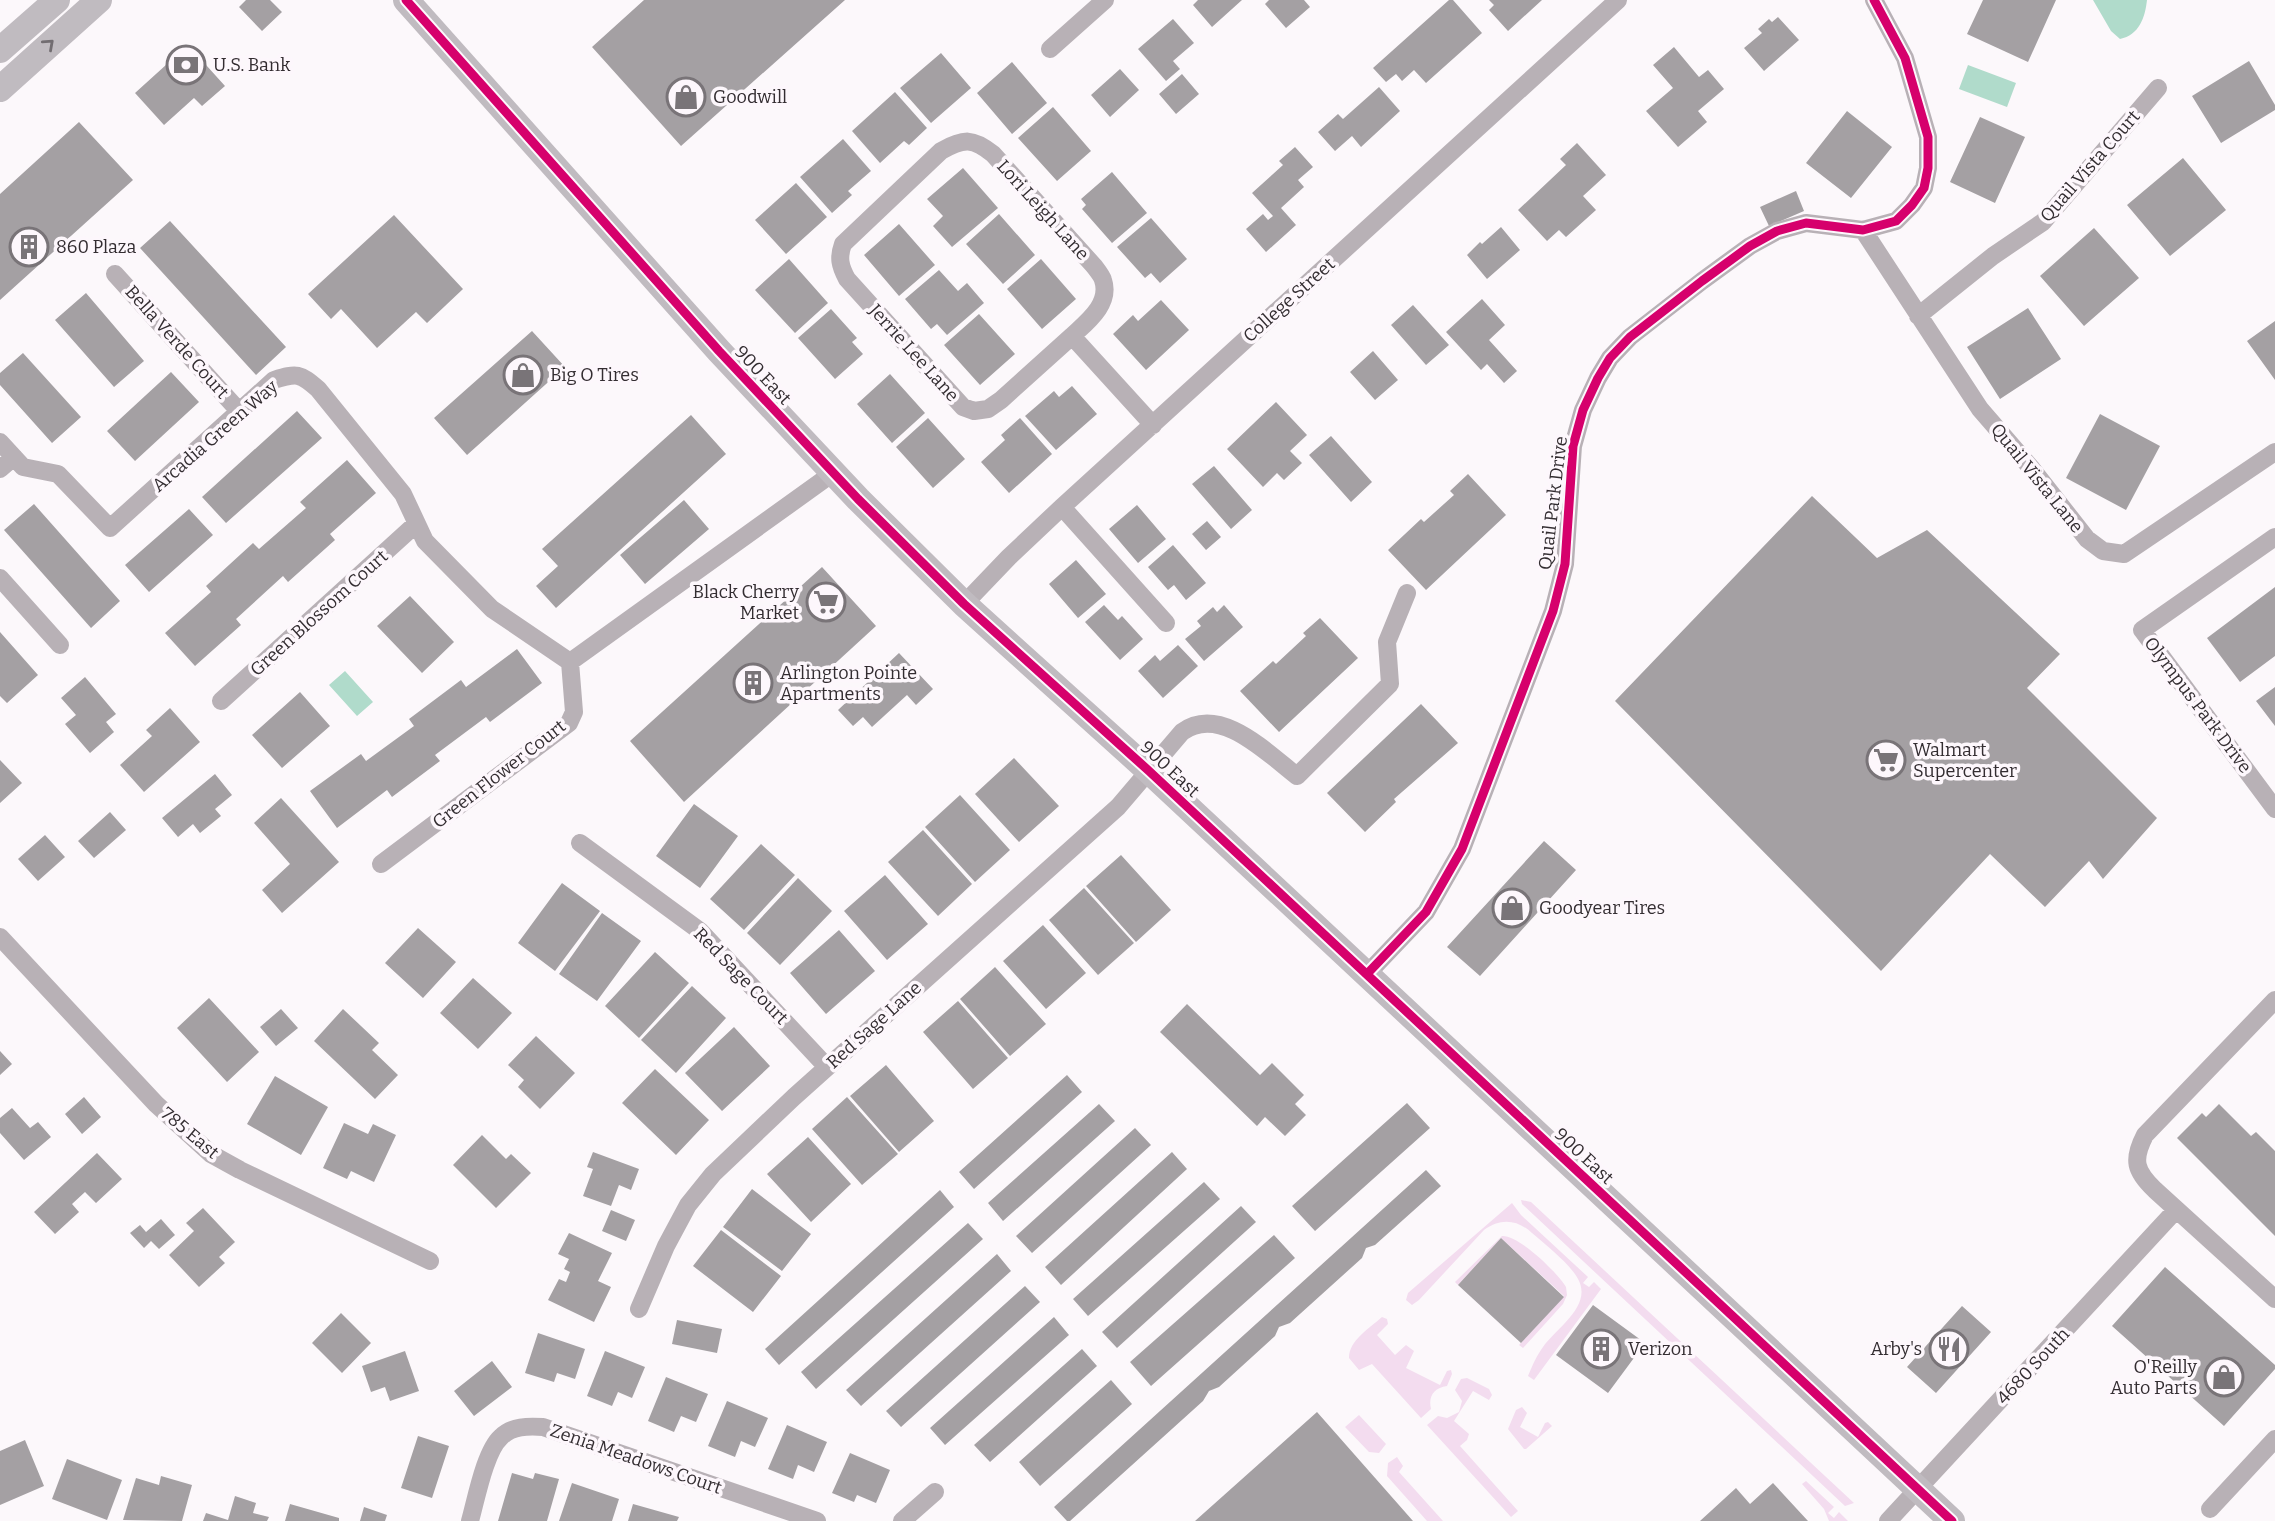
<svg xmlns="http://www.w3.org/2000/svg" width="2275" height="1521" viewBox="0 0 2275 1521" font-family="Bitter,serif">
	<rect width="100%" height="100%" fill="#fcf8fb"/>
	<path fill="#f3dcef" d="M1521,1200L1531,1202L1854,1503L1845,1506L1522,1204Z
		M1512,1203L1521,1215L1588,1277L1583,1283L1589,1287L1594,1282L1601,1289L1534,1380L1528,1376C1532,1366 1537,1355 1543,1347C1556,1328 1593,1306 1578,1279C1570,1264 1546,1245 1532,1233C1517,1219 1500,1218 1484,1230L1419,1300L1412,1305L1406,1300L1408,1293Z
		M1502,1236C1519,1235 1558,1273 1566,1287L1567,1295L1563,1304L1523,1348L1519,1345L1564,1296L1501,1238L1458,1285L1455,1282Z
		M1382,1317L1387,1319L1388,1324L1377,1335L1395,1355L1406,1345L1414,1351L1406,1368L1440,1385L1447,1371L1451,1370L1452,1374L1447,1386C1434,1388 1428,1396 1431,1409L1421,1418L1372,1364L1359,1370L1349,1358C1349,1340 1370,1328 1382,1317Z
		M1467,1378L1489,1389L1492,1395L1489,1400L1473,1391L1454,1421L1469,1434L1467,1440L1460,1446L1518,1511L1511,1517L1427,1425L1438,1416L1447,1418L1459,1412L1462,1401L1455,1390L1461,1379Z
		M1522,1407L1527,1413L1520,1427L1538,1437L1545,1423L1548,1422L1552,1426L1526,1449H1524L1508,1429L1516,1410Z
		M1359,1415L1386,1444L1379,1453L1369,1452L1345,1427Z
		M1397,1457L1403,1466L1399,1472L1443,1521H1427L1387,1476L1388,1463Z
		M1806,1481L1834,1507L1828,1513L1834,1518L1839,1512L1848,1521H1829L1824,1509L1802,1484Z"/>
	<path fill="#b0dbcb" d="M2093,0H2147C2145,18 2139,35 2120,39L2111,31Z
		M1968,65L2016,83L2007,107L1959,89Z
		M345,671L373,702L357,716L329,685Z"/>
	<path fill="#a4a0a3" d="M246,0H270L282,12L262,31L239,7Z
		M644,0H845L681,146L592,47Z
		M1198,0H1242L1212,27L1193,5Z
		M1269,0H1304L1310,7L1286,28L1265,4Z
		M1449,0H1453L1482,33L1426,83L1414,70L1402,81L1396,74L1386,82L1373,68Z
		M1489,0H1542L1508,31L1489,10L1494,5Z
		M1983,0H2056L2028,62L1967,34Z
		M1778,17L1799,40L1764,71L1744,48L1762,33L1758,29L1769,19L1772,22Z
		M1173,19L1194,43L1173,61L1180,69L1166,81L1138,49Z
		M188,45L225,86L202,106L194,98L164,125L135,93Z
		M1674,47L1699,77L1708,70L1724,89L1698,111L1707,122L1678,147L1646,111L1673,88L1653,65Z
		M941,53L971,88L931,123L900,88Z
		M2249,61L2275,105V110L2221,143L2192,96Z
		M1012,62L1047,103L1012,134L977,93Z
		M1120,69L1139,90L1110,117L1091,95Z
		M1182,74L1199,94L1176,114L1159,94Z
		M1379,87L1400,111L1361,147L1352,136L1335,151L1318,132L1338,114L1343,119Z
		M895,92L927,128L909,145L904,141L880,163L852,131Z
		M1053,107L1091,151L1057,181L1018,138Z
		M1847,111L1892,147L1851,198L1806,163Z
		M1980,117L2025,137L1995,203L1950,182Z
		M79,122L133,180L0,300V194Z
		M843,139L871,171L848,191L852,195L832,213L800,177Z
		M1577,143L1606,175L1583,196L1596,210L1566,237L1559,230L1547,241L1518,210L1566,165L1560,159Z
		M1295,147L1313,167L1298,180L1304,187L1281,208L1296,225L1266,252L1246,229L1263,214L1268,220L1273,216L1252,193L1283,165L1279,161Z
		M2183,158L2226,210L2170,256L2127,205Z
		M963,168L998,208L952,247L933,226L943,216L927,199Z
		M1112,172L1147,213L1112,243L1082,209L1086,205L1081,199Z
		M796,183L827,217L786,254L755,220Z
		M1796,191L1804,211L1769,226L1760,207Z
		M999,214L1035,255L1003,284L966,244Z
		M394,215L463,289L427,323L416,312L377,348L341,309L331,319L308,294Z
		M1151,218L1187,259L1160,283L1151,273L1145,278L1117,247Z
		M170,221L286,347L256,375L140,248Z
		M899,224L935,265L899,296L864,255Z
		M1501,227L1520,250L1487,279L1467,255L1480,242L1482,244Z
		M2094,228L2139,278L2084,326L2040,276Z
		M789,259L828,303L795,333L755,290Z
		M1041,259L1076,299L1042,329L1007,289Z
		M939,270L958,291L967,283L984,303L947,335L937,324L931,329L905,299Z
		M86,293L144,361L114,387L55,320Z
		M1482,299L1505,325L1489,340L1517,371L1504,383L1487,364L1481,370L1446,332Z
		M1161,300L1189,330L1146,370L1113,334L1133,315L1138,321Z
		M1413,305L1449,345L1426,365L1391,325Z
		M2028,308L2061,359L2000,399L1967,347Z
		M831,309L857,338L852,342L863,354L835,379L798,338Z
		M979,314L1015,354L980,385L944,345Z
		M2275,321V380L2247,341Z
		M532,331L565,367L467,455L434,418Z
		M1373,351L1398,380L1375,400L1350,372Z
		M23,353L81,417L52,443L0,385V373Z
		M171,372L199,402L135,461L107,431Z
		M890,374L925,413L892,443L857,404Z
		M1072,386L1097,414L1056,450L1025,416L1054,391L1059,397Z
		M1276,402L1307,435L1290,451L1302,463L1284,480L1277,473L1263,487L1227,449Z
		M297,411L322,438L226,523L202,497Z
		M2100,414L2160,446L2126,510L2066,478Z
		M691,415L726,454L556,608L536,586L558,566L542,549Z
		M928,418L965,459L933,488L896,447Z
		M1020,418L1052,454L1009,493L981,462L1005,440L1001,435Z
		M1331,436L1372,482L1351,502L1309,455Z
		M347,460L376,493L330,534L335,540L288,582L283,576L236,619L241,625L195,666L165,633L211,592L206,586L253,543L259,549L306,508L300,502Z
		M1214,466L1252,510L1231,529L1192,484Z
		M1468,474L1506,515L1426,590L1388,550L1421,519L1424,522L1454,495L1450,491Z
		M1812,496L1877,558L1927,530L2060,654L2027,688L2157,818L2103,879L2089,861L2045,907L1990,854L1881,971L1615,701Z
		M684,500L709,529L645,584L620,555Z
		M34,504L120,601L91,628L4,530Z
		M1137,505L1166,539L1138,563L1109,529Z
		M189,509L213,535L149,592L125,565Z
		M1207,521L1221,537L1206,550L1192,534Z
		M1173,545L1206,583L1186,600L1174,585L1168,590L1148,567Z
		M1076,560L1106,594L1078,618L1049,584Z
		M822,567L876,626L684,802L630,741Z
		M2275,587V656L2240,682L2207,638Z
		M410,596L454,642L422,673L377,626Z
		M1104,605L1118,620L1122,616L1143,639L1120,660L1085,622Z
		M1224,605L1243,627L1204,661L1185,639L1201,626L1197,621L1213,607L1217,612Z
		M1320,618L1358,658L1279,732L1240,691L1273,661L1276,664L1306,636L1303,633Z
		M0,632L38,675L7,703L0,696Z
		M1178,645L1198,666L1163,698L1138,671L1155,655L1160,661Z
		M517,649L542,683L490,722L486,717L435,755L440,761L392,797L387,790L337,828L310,791L361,754L366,761L414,726L409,719L461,680L466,687Z
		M899,653L933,689L916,705L907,695L872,727L863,717L853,726L838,710Z
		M85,677L116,714L106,722L114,732L90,753L65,724L76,715L61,698Z
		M2275,687V726L2256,701Z
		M300,692L330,726L282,768L252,735Z
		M1421,704L1458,743L1394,799L1396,802L1365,832L1327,793Z
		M170,708L200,742L144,792L120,765L152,736L146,730Z
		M1014,758L1059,806L1019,842L975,794Z
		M0,760L22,783L0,803Z
		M215,774L232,795L215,809L221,816L200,833L193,824L178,837L162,818Z
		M960,795L1010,850L975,882L925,827Z
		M281,798L339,862L282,913L262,890L290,864L254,823Z
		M694,804L738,836L700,888L656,856Z
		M110,812L126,830L94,858L78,841Z
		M923,830L972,884L938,916L888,862Z
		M45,835L65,857L38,881L18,859Z
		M1544,841L1576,870L1480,976L1447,947Z
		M761,844L795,875L744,930L710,899Z
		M1121,855L1171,910L1136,942L1086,886Z
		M885,875L928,924L887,960L844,911Z
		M798,878L832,911L780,965L747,933Z
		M562,883L600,911L555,971L518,943Z
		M1084,888L1134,943L1098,975L1049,920Z
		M602,913L641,941L597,1001L559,974Z
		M1043,925L1086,973L1046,1009L1003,961Z
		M418,928L456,962L423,998L385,963Z
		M839,930L875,971L826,1014L790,973Z
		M655,952L689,983L639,1038L605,1006Z
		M995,967L1046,1024L1010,1056L960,999Z
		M473,978L512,1013L478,1049L440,1013Z
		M692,986L726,1018L676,1073L641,1040Z
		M209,998L259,1052L227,1082L177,1028Z
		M958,1001L1008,1058L973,1089L923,1032Z
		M1187,1004L1260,1075L1272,1063L1304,1095L1295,1104L1306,1115L1285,1136L1265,1117L1257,1126L1160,1032Z
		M281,1009L298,1028L276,1046L260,1027Z
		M343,1009L379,1043L372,1050L398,1075L375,1099L314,1041Z
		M734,1027L770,1066L722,1111L685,1073Z
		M536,1036L575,1073L540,1109L518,1087L524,1080L508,1065Z
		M0,1051L12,1064L0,1075Z
		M886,1065L934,1121L899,1152L850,1096Z
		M655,1069L709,1120L676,1155L622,1103Z
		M1067,1075L1082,1092L974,1189L959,1172Z
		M275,1076L328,1107L301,1155L247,1124Z
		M84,1097L101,1117L82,1134L65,1114Z
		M847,1097L898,1154L862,1185L812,1129Z
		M1407,1103L1430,1128L1315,1231L1292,1206Z
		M1099,1104L1115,1121L1003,1221L988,1203Z
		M2219,1104L2251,1136L2256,1132L2275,1151V1236L2177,1138L2202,1113L2206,1117Z
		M12,1108L30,1128L38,1122L51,1137L24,1160L0,1133V1118Z
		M344,1123L368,1134L373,1124L396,1135L374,1182L351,1171L347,1179L323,1168Z
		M1135,1128L1151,1145L1032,1253L1016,1236Z
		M482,1135L506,1159L511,1154L531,1173L496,1208L453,1165Z
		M808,1137L851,1184L811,1222L767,1174Z
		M593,1152L639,1169L631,1190L619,1185L611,1206L583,1196L593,1169L587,1167Z
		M1172,1152L1187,1169L1061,1285L1045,1267Z
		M97,1153L122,1179L96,1203L85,1192L72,1204L79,1212L55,1234L34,1212Z
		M1426,1170L1441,1186L1375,1245L1366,1248L1362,1258L1290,1323L1279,1327L1275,1336L1219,1387L1209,1391L1203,1401L1070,1521H1067L1054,1507Z
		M1204,1182L1220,1199L1088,1316L1073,1299Z
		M752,1189L811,1234L782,1271L723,1227Z
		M940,1190L954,1207L779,1365L765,1349Z
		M1241,1206L1256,1222L1117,1348L1102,1332Z
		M203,1208L235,1242L219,1257L225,1263L199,1287L169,1255L194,1231L186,1223Z
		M611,1210L635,1220L626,1241L602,1231Z
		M161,1219L175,1235L159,1249L151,1241L144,1248L130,1233L140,1225L146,1232Z
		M968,1223L983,1239L816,1389L801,1372Z
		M721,1230L781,1276L753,1312L693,1266Z
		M569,1233L612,1253L598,1281L611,1287L594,1322L548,1300L559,1279L566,1282L570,1272L564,1269L569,1259L558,1254Z
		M1274,1235L1295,1258L1151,1386L1130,1362Z
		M1501,1238L1564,1297L1521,1343L1458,1285Z
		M997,1254L1011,1271L861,1406L846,1390Z
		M2165,1267L2275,1365V1369L2224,1426L2112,1326Z
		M1025,1286L1040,1302L901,1427L886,1411Z
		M1593,1305L1645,1343L1608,1393L1556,1355Z
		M1962,1306L1991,1332L1936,1393L1907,1367Z
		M341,1313L371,1343L342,1373L312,1343Z
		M1054,1317L1069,1335L945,1445L930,1428Z
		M677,1320L722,1329L717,1353L672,1344Z
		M538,1333L585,1349L575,1379L557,1373L554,1382L525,1373Z
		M1082,1349L1097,1366L990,1462L974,1445Z
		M405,1351L419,1391L390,1401L385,1387L371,1392L362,1366Z
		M605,1351L645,1367L632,1398L618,1392L612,1406L587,1396Z
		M492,1361L512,1387L474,1416L454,1391Z
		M666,1377L708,1394L696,1422L681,1416L674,1432L648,1421Z
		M1111,1380L1132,1404L1040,1486L1019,1462Z
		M727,1401L768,1418L755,1447L741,1441L735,1457L708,1446Z
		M1317,1412L1413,1521H1195Z
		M787,1425L827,1442L814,1472L798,1465L793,1479L768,1469Z
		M418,1436L449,1446L432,1498L401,1488Z
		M25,1440L44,1486L0,1505V1451Z
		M850,1453L890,1470L876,1503L857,1495L854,1502L832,1493Z
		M67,1459L122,1480L107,1520L52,1499Z
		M512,1473L533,1479L535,1473L559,1479L547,1521H498Z
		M161,1476L192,1485L182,1521L123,1520L136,1478L159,1485Z
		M572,1483L619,1499L612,1521H559Z
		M1773,1483L1808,1521H1700L1736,1488L1750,1504Z
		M235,1496L256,1503L253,1513L269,1517L267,1521H203L206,1513L228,1520Z
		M290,1504L339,1518V1521H285Z
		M633,1504L679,1517L677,1521H628Z
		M364,1507L387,1515L385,1521H360Z"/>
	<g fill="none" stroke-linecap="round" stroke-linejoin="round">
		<path stroke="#b8b1b6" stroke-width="18" d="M1050,49L1105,0
			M1863,230L1980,409L2032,469L2087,539L2103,551L2124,554L2275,452
			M115,274L239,411
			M1918,316L1993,256L2043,222L2158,88
			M1072,336L1001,400L988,409L974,411L963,407L847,279C840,266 838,258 843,244L941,151C964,138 973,138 993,154L1094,266C1097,270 1102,276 1103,280C1111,304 1087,322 1072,336L1153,425
			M0,442L23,467L58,474L110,528L274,380C297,373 300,373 318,389L403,494L425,541L492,609L570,662
			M0,469L14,457
			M1062,507L1166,623
			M2275,537L2142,630L2275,809
			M0,578L60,645
			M964,604L1009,557L1062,507L1618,0
			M570,662L833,473
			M221,701L416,524
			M580,843L700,931L827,1067
			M381,864L569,723L574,712L570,662
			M0,937L156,1104L211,1154L240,1170L430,1261
			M1367,974L1426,912L1462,849L1553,611L1565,564L1573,446L1583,410L1598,378L1610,358L1630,337L1702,281L1750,246L1777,231L1806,223L1863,230L1896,221L1912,205L1924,188L1928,168V137L1905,58L1874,0
			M2275,1000L2145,1135C2132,1160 2135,1171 2155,1190L2275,1299
			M639,1309L666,1246L688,1205L713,1174L794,1097L1118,807L1182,732C1220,704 1267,753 1297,776L1390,684L1387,642L1407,593
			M2210,1509L2275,1439
			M470,1521C476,1500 485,1451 501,1437C512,1426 528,1426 543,1427L817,1521
			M902,1521L935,1492
			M1888,1521L2176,1210"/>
		<path stroke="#c0bbc0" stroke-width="26" d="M406,0L719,351L858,499L964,604L1149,771L1952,1521
			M0,50L57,0
			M0,89L99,0"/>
		<defs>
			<path id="cycleway" d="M406,0L719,351L858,499L964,604L1149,771L1952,1521
				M1367,974L1426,912L1462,849L1553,611L1565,564L1573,446L1583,410L1598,378L1610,358L1630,337L1702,281L1750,246L1777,231L1806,223L1863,230L1896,221L1912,205L1924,188L1928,168V137L1905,58L1874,0"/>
		</defs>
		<use href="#cycleway" stroke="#fdf7fc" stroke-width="13"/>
		<use href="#cycleway" stroke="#d6006c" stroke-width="9"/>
	</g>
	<defs><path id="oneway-chevron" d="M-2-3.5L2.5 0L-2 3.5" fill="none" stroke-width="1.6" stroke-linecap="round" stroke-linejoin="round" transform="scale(1.75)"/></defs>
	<use stroke="#726d71" href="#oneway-chevron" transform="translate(49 44) rotate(-42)"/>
	<defs>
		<symbol id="bank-ring" viewBox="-11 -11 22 22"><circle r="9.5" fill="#fdf7fc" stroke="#797478" stroke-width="1.5"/><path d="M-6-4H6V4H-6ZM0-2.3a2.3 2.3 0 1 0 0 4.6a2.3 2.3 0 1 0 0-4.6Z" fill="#797478"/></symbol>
		<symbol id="shop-ring" viewBox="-11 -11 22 22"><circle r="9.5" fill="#fdf7fc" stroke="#797478" stroke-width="1.5"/><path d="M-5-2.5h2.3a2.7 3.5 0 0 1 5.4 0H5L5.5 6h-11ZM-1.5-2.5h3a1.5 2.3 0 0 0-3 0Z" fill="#797478"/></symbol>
		<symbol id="building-ring" viewBox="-11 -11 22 22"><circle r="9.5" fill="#fdf7fc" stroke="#797478" stroke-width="1.5"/><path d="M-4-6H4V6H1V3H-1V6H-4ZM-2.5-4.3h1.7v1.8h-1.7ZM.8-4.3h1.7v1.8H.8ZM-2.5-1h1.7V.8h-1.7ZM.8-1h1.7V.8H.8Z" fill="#797478"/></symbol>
		<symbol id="supermarket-ring" viewBox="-11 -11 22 22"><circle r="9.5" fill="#fdf7fc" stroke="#797478" stroke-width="1.5"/><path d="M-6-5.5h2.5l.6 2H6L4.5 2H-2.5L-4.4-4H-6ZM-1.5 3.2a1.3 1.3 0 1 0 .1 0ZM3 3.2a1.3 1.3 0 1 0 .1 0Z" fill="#797478"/></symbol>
		<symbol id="restaurant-ring" viewBox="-11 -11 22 22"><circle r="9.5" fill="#fdf7fc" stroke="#797478" stroke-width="1.5"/><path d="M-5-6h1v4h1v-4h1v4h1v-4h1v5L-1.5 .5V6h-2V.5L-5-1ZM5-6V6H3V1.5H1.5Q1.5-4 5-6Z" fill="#797478"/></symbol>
	</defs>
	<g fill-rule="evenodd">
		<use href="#bank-ring" x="164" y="43" width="44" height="44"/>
		<use href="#shop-ring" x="664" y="75" width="44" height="44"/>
		<use href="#building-ring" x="7" y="225" width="44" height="44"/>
		<use href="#shop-ring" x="501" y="353" width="44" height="44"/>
		<use href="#supermarket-ring" x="804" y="580" width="44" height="44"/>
		<use href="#building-ring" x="731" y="661" width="44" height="44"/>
		<use href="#supermarket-ring" x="1864" y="738" width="44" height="44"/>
		<use href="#shop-ring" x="1490" y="886" width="44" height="44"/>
		<use href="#building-ring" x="1579" y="1327" width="44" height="44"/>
		<use href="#restaurant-ring" x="1927" y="1327" width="44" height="44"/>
		<use href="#shop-ring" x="2202" y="1355" width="44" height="44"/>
	</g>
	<g text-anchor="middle" stroke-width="7" stroke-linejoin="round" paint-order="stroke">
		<g font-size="18" fill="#332d31" stroke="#fdf7fc" text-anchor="start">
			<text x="213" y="71">U.S. Bank</text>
			<text x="713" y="103">Goodwill</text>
			<text x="56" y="253">860 Plaza</text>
			<text x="550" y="381">Big O Tires</text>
			<text x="799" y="598" text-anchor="end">Black Cherry<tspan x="799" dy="21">Market</tspan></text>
			<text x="780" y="679">Arlington Pointe<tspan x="780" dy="21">Apartments</tspan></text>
			<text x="1913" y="756">Walmart<tspan x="1913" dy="21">Supercenter</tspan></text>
			<text x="1539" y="914">Goodyear Tires</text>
			<text x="1628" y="1355">Verizon</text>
			<text x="1922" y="1355" text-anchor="end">Arby's</text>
			<text x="2197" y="1373" text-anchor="end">O'Reilly<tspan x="2197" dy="21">Auto Parts</tspan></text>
		</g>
		<g font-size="18" fill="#332d31" stroke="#fdf7fc">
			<text transform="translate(2090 166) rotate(-49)" y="6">Quail Vista Court</text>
			<text transform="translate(1043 210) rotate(48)" y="6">Lori Leigh Lane</text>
			<text transform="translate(1289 300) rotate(-42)" y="6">College Street</text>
			<text transform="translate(177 342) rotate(48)" y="6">Bella Verde Court</text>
			<text transform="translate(914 353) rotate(48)" y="6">Jerrie Lee Lane</text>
			<text transform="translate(763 375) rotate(47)" y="6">900 East</text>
			<text transform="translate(215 436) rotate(-41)" y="6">Arcadia Green Way</text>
			<text transform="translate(2037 478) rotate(51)" y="6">Quail Vista Lane</text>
			<text transform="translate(1553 503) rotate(-83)" y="6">Quail Park Drive</text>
			<text transform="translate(319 613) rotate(-42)" y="6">Green Blossom Court</text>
			<text transform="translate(2198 705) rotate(53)" y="6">Olympus Park Drive</text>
			<text transform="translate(1170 769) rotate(43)" y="6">900 East</text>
			<text transform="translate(499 774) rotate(-38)" y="6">Green Flower Court</text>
			<text transform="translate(741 976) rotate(46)" y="6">Red Sage Court</text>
			<text transform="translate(874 1025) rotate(-42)" y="6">Red Sage Lane</text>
			<text transform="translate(190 1133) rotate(40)" y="6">785 East</text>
			<text transform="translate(1584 1156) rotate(43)" y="6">900 East</text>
			<text transform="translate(2033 1366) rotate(-47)" y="6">4680 South</text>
			<text transform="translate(636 1459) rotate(19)" y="6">Zenia Meadows Court</text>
		</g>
	</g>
</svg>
